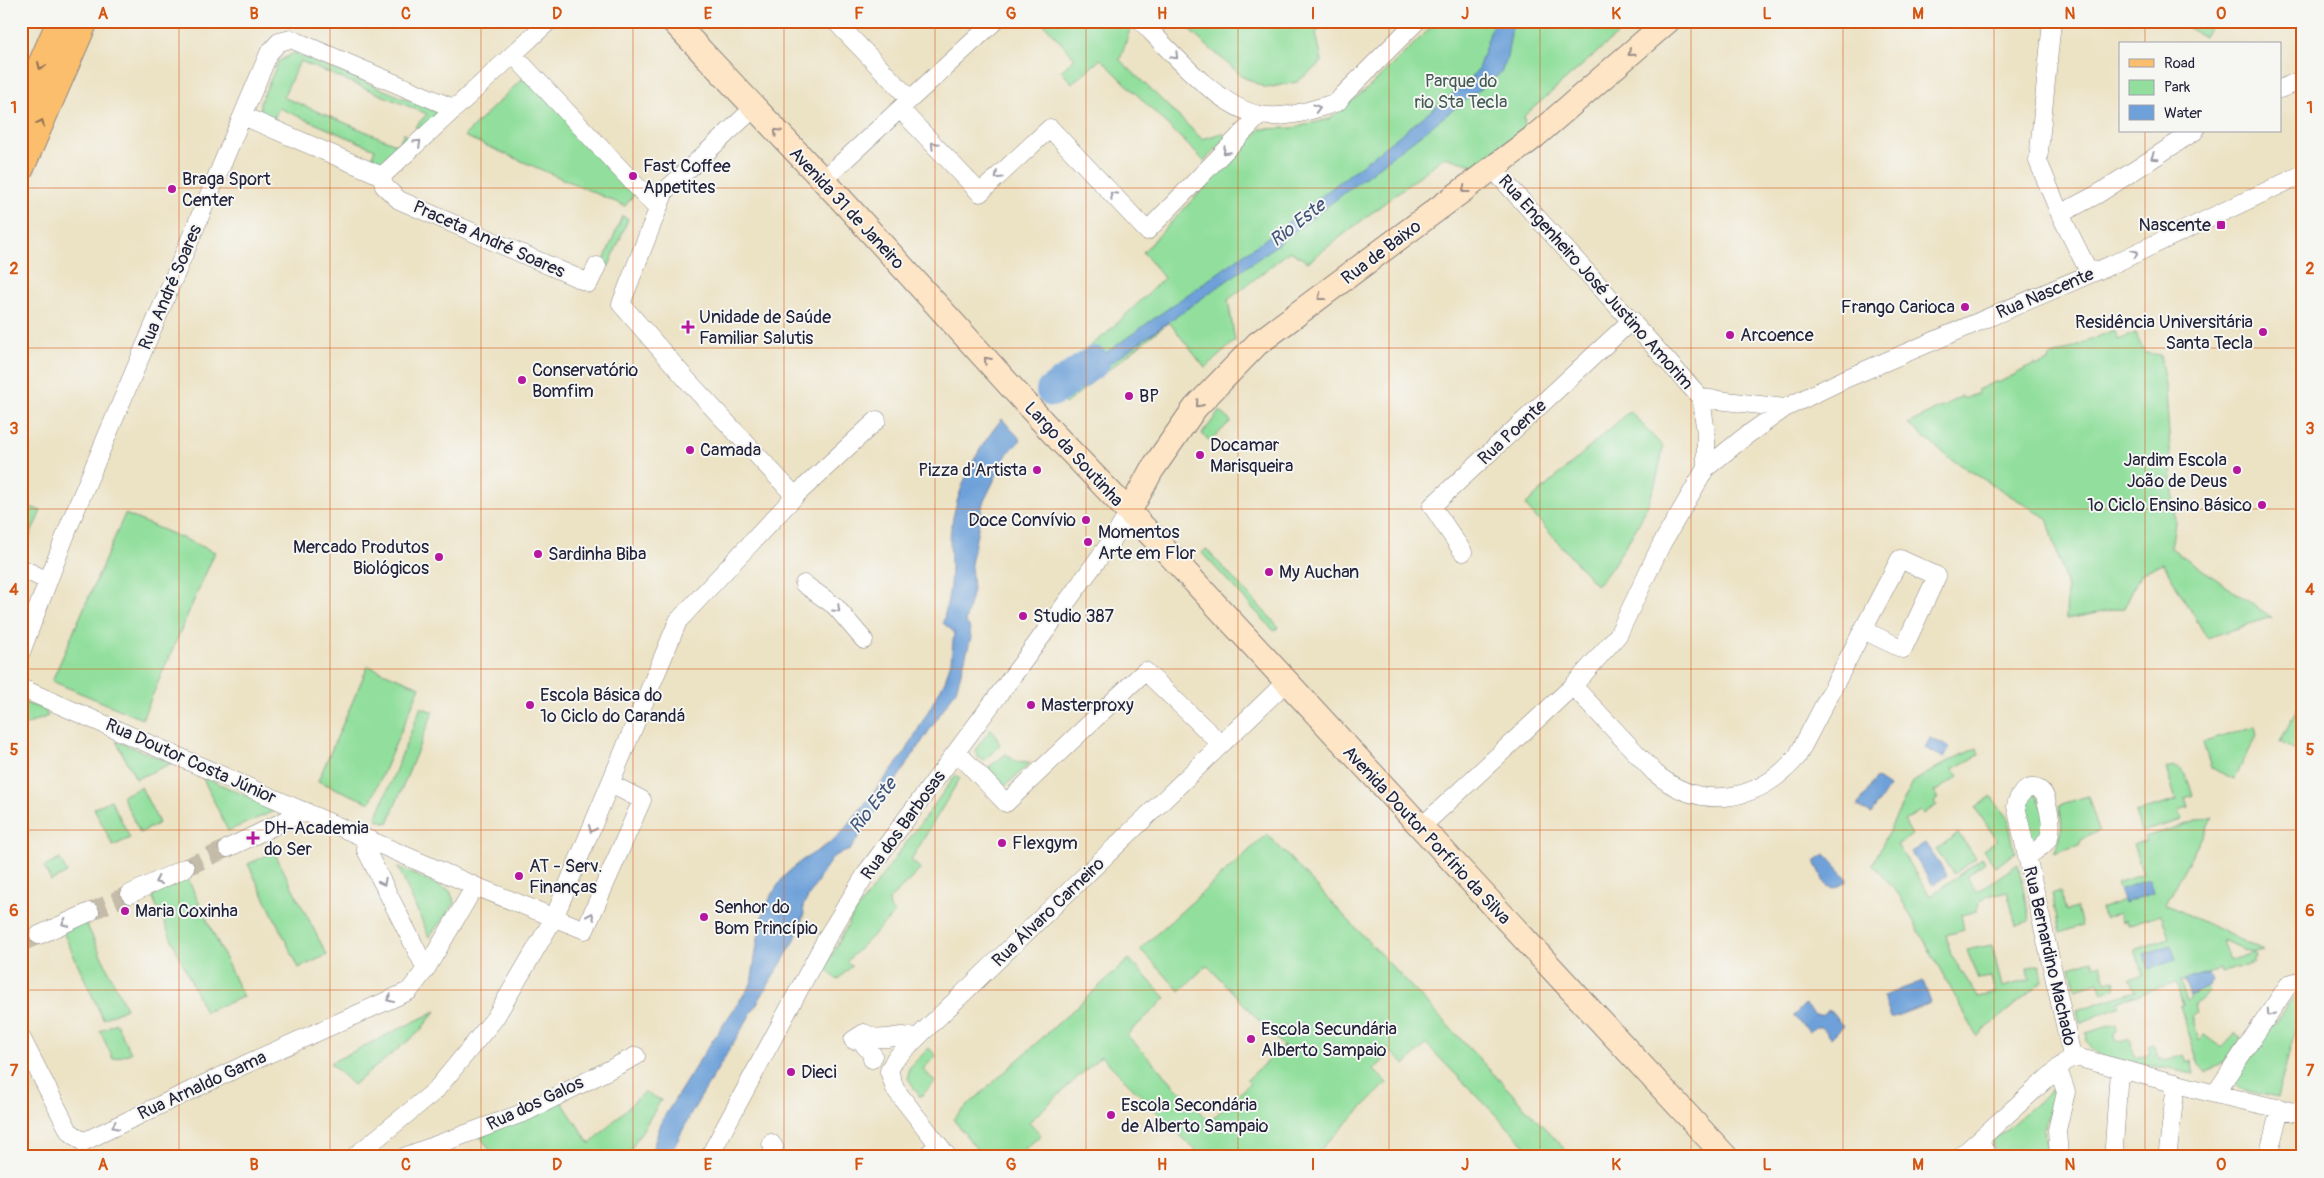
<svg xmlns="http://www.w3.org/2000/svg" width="2324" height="1178" viewBox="0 0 2324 1178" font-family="Pangolin,sans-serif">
	<rect width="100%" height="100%" fill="#f6f6f2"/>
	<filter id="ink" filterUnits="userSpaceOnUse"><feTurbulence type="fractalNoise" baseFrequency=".02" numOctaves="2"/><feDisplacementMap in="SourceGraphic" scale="10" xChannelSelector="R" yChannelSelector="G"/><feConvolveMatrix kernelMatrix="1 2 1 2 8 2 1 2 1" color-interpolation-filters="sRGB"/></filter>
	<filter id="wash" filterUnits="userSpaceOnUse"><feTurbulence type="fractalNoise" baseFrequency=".0096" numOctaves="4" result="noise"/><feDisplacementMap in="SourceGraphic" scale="20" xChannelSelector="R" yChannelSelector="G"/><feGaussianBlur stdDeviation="1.12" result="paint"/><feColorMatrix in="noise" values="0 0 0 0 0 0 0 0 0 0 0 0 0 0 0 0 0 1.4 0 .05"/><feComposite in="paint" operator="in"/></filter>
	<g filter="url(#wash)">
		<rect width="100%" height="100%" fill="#ece2c4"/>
		<path fill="#92df9d" stroke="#5a806c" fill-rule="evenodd" d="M1041,21H1122L1130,29L1120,60L1202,139L1222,133L1227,138L1204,161L1101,59L1072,83L1061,71L1075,58Z
			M1201,21H1328L1316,33L1322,62L1297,82L1266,88L1243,77L1190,31Z
			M1438,21H1633L1524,116L1525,129L1476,166L1444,157L1308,262L1290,251L1228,300L1235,341L1205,368L1169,322L1065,404L1043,382L1106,334L1164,278L1143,252L1260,129L1293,128L1329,119L1368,88Z
			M2176,21H2213L2204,37Z
			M294,53L433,110L436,113L434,121L422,130L415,127L427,114L300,61L283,97L398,145L404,133L411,141L385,168L368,167L375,149L279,108L273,120L264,118L260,112V103L279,61Z
			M526,75L635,193L625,206L464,136Z
			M622,216L628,219L609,266L603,263Z
			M2114,330L2119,340L2135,333L2145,353L2160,355L2166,391L2175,522L2171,548L2271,617L2207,638L2163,563L2140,574L2124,608L2066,619L2067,586L2047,518L1952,460L1908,424L1962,396L1964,399L1978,393L1977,390L1997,381L1998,383L2035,364L2037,366L2050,360V357Z
			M1220,411L1231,421L1210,441L1202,434Z
			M1630,411L1663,447C1656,491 1645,517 1620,554C1613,565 1607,576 1596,585L1525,505Z
			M21,503L41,511L28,540L21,537Z
			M125,514L215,552L142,719L52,681Z
			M1206,549L1279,627L1274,631L1202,553Z
			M368,666L420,687L370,803L318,781Z
			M2303,697V754L2280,742Z
			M21,702L44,709L48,716L21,727Z
			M421,707L433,712L388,823L376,819Z
			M2255,726L2257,736L2234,779L2211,768L2203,743Z
			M991,729L995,733L1000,746L984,760L978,757L975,750Z
			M116,741L172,763L136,779Z
			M1977,748L1979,755L1953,769L1959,776L1934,792L1938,799L1934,802L1937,805L1923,814L1920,811L1904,821L1912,835L1897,845L1930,896L1982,858L1985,862L1966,877L1977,892L2018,864L2030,921L2016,925L2007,891L1988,896L1979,903L1977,911L1961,915L1964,930L1946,935L1951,955L1978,997L1995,993L1991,977L1978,979L1967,950L1992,945L2002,987L2029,980L2027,968L2040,964L2043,981L1977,1036L1899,895L1873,864L1913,782L1948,761Z
			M1006,754L1016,762L1030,763L1004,787L988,773L989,767Z
			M2175,767C2187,771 2189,784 2193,795L2185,798L2188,808L2179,811L2182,820L2141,832L2135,813L2176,800L2166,769Z
			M956,775L960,778L911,860L921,869L889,900L890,908L895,913L847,961L852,966L837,980L825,968L852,917Z
			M202,776L273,808L274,811L228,831Z
			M141,787L159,823L140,833L122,796Z
			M2033,788L2052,827L2027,856L2017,798Z
			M1991,796L2008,819L2015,852L1996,867L1983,850L1997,840L1975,808Z
			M2088,796L2099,831L2082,839L2079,845L2054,853C2063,833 2063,826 2059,805Z
			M111,800L130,838L113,846L94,808Z
			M2213,816L2166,904L2263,951L2254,953L2256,958L2253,959L2254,962L2221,973L2220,969L2180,982L2187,1001L2190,999V996L2207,987L2209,992L2195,1005L2197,1013L2192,1016L2199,1040L2204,1035L2222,1048L2234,1034L2241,1039L2222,1064L2206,1072L2199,1065L2180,1006L2183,1005L2176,983L2118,1001L2120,1006L2080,1023L2077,1010L2136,991L2130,979L2143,974L2135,950L2169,938L2161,914L2127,925L2126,920L2122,922L2119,913L2105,919L2101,909L2123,900L2124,902L2149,880L2119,890L2116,883L2143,874L2133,844L2147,842L2145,837ZM2222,940L2253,953L2229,961Z
			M1958,833L1976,858L1954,874L1936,850Z
			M1267,834L1572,1157H1537L1426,1044L1405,1065L1391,1052L1374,1070L1387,1083L1313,1157H1202L1101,1056L1029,1122L1041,1135L1016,1157H983L953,1119L1129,959L1166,998L1127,1035L1209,1122L1250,1083L1247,1080L1283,1046L1285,1048L1207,965L1180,991L1140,949Z
			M274,852L327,955L299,968L248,864Z
			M60,859L67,873L51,881L44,867Z
			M398,867L450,891L455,903L429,937Z
			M188,879L243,997L205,1012L152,896Z
			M2060,891L2066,911L2077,908L2082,925L2060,933L2052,894Z
			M85,921L126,1008L103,1019L63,932Z
			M2092,960L2094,966L2101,964L2106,982L2114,980L2116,988L2102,992L2098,982L2076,989L2070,967Z
			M2299,990L2303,991V1001L2277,1098L2240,1089L2235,1084L2236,1078Z
			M436,1011L418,1033L353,1085L330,1063Z
			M116,1023L131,1053L113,1059L100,1031Z
			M2116,1024L2117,1031L2114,1032L2117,1043L2130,1039L2135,1058L2150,1053L2148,1046L2153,1044L2159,1059L2163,1058L2165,1061L2184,1055L2187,1062L2191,1060L2194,1074L2106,1057L2092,1050L2085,1039L2087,1038L2086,1033Z
			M929,1048L936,1056L923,1069L935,1082L920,1097L908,1078L909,1068Z
			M2056,1086L2061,1094L2053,1098L2044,1129L2047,1157H1998C1994,1150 1990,1146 1996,1138Z
			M644,1092L661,1100L626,1157H495L480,1136L561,1101L590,1144Z"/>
		<path fill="#6ea1d9" stroke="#48628a" d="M1494,21H1513L1507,57L1501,73L1266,253L1065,395L1058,387L1278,230L1468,82L1478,69Z
			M1002,419L1021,440L1007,454L983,503L971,564L973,590L965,622L969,626L971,638L956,690L850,850L834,856L824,870L803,906L804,914L794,942L693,1110L669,1157H650L662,1120L704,1053L751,984L761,919L771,896L784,876L801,861L830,843L844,830L905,753L945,681L951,661L954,632L943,623C947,605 951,586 951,567C951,554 949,541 951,528C958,487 975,451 1002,419Z
			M1930,738L1949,747L1944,758L1925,748Z
			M1876,778L1889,787L1871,814L1858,806Z
			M1925,843L1947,875L1933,885L1911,852Z
			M1825,854L1846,877L1847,882L1835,888L1827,886L1816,864V860Z
			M2149,879L2153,893L2124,903L2119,890Z
			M2171,945L2176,960L2149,969L2144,954Z
			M2209,973L2212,981L2209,983L2210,985L2190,996L2184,980Z
			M1923,981L1931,1003L1891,1018L1883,996Z
			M1805,1004L1815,1015H1822L1829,1010L1843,1026L1831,1038L1821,1027H1815L1810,1032L1793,1016Z"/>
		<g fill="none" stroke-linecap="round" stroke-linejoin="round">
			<path stroke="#6ea1d9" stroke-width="32" d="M1052,391L1094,362"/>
		</g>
	</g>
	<g filter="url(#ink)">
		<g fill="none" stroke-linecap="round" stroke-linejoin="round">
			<path stroke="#c4bca9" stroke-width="18" stroke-dasharray="18 9" stroke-linecap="butt" d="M185,868L228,848
				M90,912L130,894
				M21,943L39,935"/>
			<defs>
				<path id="street" d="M835,21L910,99
					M1141,21C1170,51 1219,108 1260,115C1286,120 1314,109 1338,102L1342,96L1417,21
					M2052,21L2038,161L2060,214L2090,274
					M521,63L658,209
					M2280,89L2303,79
					M754,108L665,191L621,304L687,380L795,496
					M900,109L980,193L1050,128L1147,231L1260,115
					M243,116L382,176
					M382,176L384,186L399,200L589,283L597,266
					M382,176L549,21
					M823,180L995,21
					M2060,214L2098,194L2195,131
					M1701,398L1785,408
					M1706,468L1743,438L1785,408L1845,379L2111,265L2303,174
					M1463,552L1432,506L1632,320
					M21,568L48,581
					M804,584L835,606L864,640
					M21,652L71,521L269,53L279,42L291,39L453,108
					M1573,686L1655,773C1701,812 1758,802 1797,757L1863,630L1903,649L1937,576L1900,559L1863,630
					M21,688L475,886L585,930L642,800L611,784
					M957,752L1006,803L1145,671L1220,743
					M1420,828L1573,686L1618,635L1661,545L1706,468V433L1701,398L1493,169
					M364,837L366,850L426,969
					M228,848L305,811
					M2027,856L2016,806C2017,794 2032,780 2043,793C2047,798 2047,806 2049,812C2054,837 2049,844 2027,856L2072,1056
					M130,894L185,868
					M39,935L90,912
					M864,1033V1045L873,1055L872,1059
					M21,1037L69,1131L83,1142L244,1065L409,991L426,969L475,886
					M853,1040L864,1033C888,1046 896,1030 916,1039
					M2058,1069L2066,1092L2057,1130L2059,1157
					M2215,1094L2289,984L2303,980
					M1979,1141L1989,1157
					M771,1143L774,1147L771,1157
					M354,1157L435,1091L495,1018L554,918L678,621L795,496L877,420
					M404,1157L528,1111L636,1056
					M709,1157L829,934L869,869L1020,666L1115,536L1129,512
					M925,1157L939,1145
					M948,1157L895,1089L889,1071L895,1059L1286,682
					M1960,1157L2072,1056L2215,1094L2303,1114
					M2116,1157L2114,1147L2119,1069
					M2171,1157L2168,1151L2176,1083
					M2268,1157L2280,1108"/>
				<path id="secondary" d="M673,21L839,197L1052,432L1155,539L1726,1157
					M1129,512L1151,471L1195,408L1257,344L1534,137L1668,21"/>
				<path id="primary" d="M21,110L60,21
					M21,168L85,21"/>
			</defs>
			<use href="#street" stroke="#878280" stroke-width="19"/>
			<use href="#secondary" stroke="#878280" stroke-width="26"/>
			<use href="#primary" stroke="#878280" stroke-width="28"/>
			<use href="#street" stroke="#fff" stroke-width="18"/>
			<use href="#secondary" stroke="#fde5c5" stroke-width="24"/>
			<use href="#primary" stroke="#fabe6d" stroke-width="26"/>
		</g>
		<defs><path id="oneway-chevron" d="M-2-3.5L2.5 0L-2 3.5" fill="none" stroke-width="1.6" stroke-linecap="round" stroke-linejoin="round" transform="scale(1.25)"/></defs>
		<g stroke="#9a8d87">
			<use href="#oneway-chevron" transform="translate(1631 53) rotate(139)"/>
			<use href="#oneway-chevron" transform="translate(777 132) rotate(-134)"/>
			<use href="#oneway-chevron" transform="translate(1465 190) rotate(143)"/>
			<use href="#oneway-chevron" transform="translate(1321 297) rotate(143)"/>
			<use href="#oneway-chevron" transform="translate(987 360) rotate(-132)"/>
			<use href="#oneway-chevron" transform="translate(1199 404) rotate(131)"/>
		</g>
		<g stroke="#9c9ca7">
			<use href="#oneway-chevron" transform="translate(1175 56) rotate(45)"/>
			<use href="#oneway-chevron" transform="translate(1317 108) rotate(-16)"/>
			<use href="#oneway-chevron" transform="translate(418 143) rotate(-43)"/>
			<use href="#oneway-chevron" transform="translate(934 145) rotate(-134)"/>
			<use href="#oneway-chevron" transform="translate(1226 151) rotate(134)"/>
			<use href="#oneway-chevron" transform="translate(2154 157) rotate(147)"/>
			<use href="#oneway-chevron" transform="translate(998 176) rotate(137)"/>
			<use href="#oneway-chevron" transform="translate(1113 195) rotate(-133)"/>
			<use href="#oneway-chevron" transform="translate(2135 253) rotate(-25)"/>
			<use href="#oneway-chevron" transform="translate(837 609) rotate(44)"/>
			<use href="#oneway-chevron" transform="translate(592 829) rotate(113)"/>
			<use href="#oneway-chevron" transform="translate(158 881) rotate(155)"/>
			<use href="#oneway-chevron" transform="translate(383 882) rotate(63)"/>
			<use href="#oneway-chevron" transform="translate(591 916) rotate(-66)"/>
			<use href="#oneway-chevron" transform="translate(65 923) rotate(155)"/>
			<use href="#oneway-chevron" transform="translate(390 999) rotate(156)"/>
			<use href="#oneway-chevron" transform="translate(2270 1013) rotate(124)"/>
			<use href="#oneway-chevron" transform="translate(115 1126) rotate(155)"/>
		</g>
		<g stroke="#8e7054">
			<use href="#oneway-chevron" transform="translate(41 66) rotate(114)"/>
			<use href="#oneway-chevron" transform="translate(41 123) rotate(-66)"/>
		</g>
	</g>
	<path fill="none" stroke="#d45411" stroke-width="1" stroke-opacity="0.55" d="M179,21V1157M330,21V1157M481,21V1157M633,21V1157M784,21V1157M935,21V1157M1086,21V1157M1238,21V1157M1389,21V1157M1540,21V1157M1691,21V1157M1843,21V1157M1994,21V1157M2145,21V44M2145,131V1157M21,188H2303M21,348H2303M21,509H2303M21,669H2303M21,830H2303M21,990H2303"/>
	<g fill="#b5179e" stroke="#f6f6f2" stroke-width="2">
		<circle cx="633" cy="176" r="5"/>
		<circle cx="172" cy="189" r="5"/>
		<rect x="2216" y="220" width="10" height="10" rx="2.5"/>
		<circle cx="1965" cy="307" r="5"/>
		<path d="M685.5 319.5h5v5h5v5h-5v5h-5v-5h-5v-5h5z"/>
		<circle cx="2263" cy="332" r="5"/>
		<circle cx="1730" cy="335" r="5"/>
		<circle cx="522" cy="380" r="5"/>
		<circle cx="1129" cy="396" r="5"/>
		<circle cx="690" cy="450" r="5"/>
		<circle cx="1200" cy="455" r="5"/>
		<circle cx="1037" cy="470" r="5"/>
		<circle cx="2237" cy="470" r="5"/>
		<circle cx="2262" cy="505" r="5"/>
		<circle cx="1086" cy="520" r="5"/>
		<circle cx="1088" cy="542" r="5"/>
		<circle cx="538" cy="554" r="5"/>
		<circle cx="439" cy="557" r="5"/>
		<circle cx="1269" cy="572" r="5"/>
		<circle cx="1023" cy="616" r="5"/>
		<circle cx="530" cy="705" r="5"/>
		<circle cx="1031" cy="705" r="5"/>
		<path d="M250.5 830.5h5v5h5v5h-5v5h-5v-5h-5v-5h5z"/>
		<circle cx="1002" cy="843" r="5"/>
		<circle cx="519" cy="876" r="5"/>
		<circle cx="125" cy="911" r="5"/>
		<circle cx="704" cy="917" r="5"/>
		<circle cx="1251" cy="1039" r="5"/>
		<circle cx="791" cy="1072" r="5"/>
		<circle cx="1111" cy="1115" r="5"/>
	</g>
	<g text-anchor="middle" stroke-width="4" stroke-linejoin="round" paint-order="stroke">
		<g font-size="18" fill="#445b58" stroke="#f6f6f2">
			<text x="1461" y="87">Parque do<tspan x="1461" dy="21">rio Sta Tecla</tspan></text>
		</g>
		<g font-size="18" fill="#22223b" stroke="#f6f6f2" text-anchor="start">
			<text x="643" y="172">Fast Coffee<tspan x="643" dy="21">Appetites</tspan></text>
			<text x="182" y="185">Braga Sport<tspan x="182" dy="21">Center</tspan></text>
			<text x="2211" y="231" text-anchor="end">Nascente</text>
			<text x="1955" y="313" text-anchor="end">Frango Carioca</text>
			<text x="699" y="323">Unidade de Saúde<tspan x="699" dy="21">Familiar Salutis</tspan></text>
			<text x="2253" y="328" text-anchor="end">Residência Universitária<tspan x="2253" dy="21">Santa Tecla</tspan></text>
			<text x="1740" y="341">Arcoence</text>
			<text x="532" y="376">Conservatório<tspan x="532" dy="21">Bomfim</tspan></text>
			<text x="1139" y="402">BP</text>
			<text x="1210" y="451">Docamar<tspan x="1210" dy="21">Marisqueira</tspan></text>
			<text x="700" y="456">Camada</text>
			<text x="2227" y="466" text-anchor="end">Jardim Escola<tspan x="2227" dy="21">João de Deus</tspan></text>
			<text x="1027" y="476" text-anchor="end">Pizza d'Artista</text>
			<text x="2252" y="511" text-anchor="end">1º Ciclo Ensino Básico</text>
			<text x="1076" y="526" text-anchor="end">Doce Convívio</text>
			<text x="1098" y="538">Momentos<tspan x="1098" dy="21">Arte em Flor</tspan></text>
			<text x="429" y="553" text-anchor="end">Mercado Produtos<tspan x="429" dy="21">Biológicos</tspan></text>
			<text x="548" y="560">Sardinha Biba</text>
			<text x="1279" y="578">My Auchan</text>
			<text x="1033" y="622">Studio 387</text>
			<text x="540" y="701">Escola Básica do<tspan x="540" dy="21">1º Ciclo do Carandá</tspan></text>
			<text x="1041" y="711">Masterproxy</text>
			<text x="264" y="834">DH-Academia<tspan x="264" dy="21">do Ser</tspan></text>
			<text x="1012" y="849">Flexgym</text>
			<text x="529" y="872">AT - Serv.<tspan x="529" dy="21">Finanças</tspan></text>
			<text x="714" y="913">Senhor do<tspan x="714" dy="21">Bom Princípio</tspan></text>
			<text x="135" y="917">Maria Coxinha</text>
			<text x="1261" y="1035">Escola Secundária<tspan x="1261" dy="21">Alberto Sampaio</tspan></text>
			<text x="801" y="1078">Dieci</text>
			<text x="1121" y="1111">Escola Secondária<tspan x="1121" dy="21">de Alberto Sampaio</tspan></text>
		</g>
		<g font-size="18" fill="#22223b" stroke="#f6f6f2">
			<text transform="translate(847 208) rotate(47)" y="6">Avenida 31 de Janeiro</text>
			<text transform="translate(489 239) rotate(24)" y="6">Praceta André Soares</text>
			<text transform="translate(1381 252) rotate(-37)" y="6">Rua de Baixo</text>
			<text transform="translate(1596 282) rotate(48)" y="6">Rua Engenheiro José Justino Amorim</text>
			<text transform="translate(170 287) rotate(-67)" y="6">Rua André Soares</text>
			<text transform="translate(2045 293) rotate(-23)" y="6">Rua Nascente</text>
			<text transform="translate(1512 432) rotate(-43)" y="6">Rua Poente</text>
			<text transform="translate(1074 454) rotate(47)" y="6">Largo da Soutinha</text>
			<text transform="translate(191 761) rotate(24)" y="6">Rua Doutor Costa Júnior</text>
			<text transform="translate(903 825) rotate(-54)" y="6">Rua dos Barbosas</text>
			<text transform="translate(1427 835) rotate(47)" y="6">Avenida Doutor Porfírio da Silva</text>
			<text transform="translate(1048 912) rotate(-44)" y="6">Rua Álvaro Carneiro</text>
			<text transform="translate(2050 956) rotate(77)" y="6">Rua Bernardino Machado</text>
			<text transform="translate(202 1085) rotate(-25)" y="6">Rua Arnaldo Gama</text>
			<text transform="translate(535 1103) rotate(-25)" y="6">Rua dos Galos</text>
		</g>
		<g font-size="19" font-style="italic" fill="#40557a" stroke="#f6f6f2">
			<text transform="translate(1297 222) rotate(-38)" y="7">Rio Este</text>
			<text transform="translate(872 805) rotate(-52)" y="7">Rio Este</text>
		</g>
	</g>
	<rect width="2324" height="1178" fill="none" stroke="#f6f6f2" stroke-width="55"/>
	<rect x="2119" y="42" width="162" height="90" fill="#f6f6f2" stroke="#a1a1a9"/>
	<rect x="2129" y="59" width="25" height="8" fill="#fabe6d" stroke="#a1a1a9"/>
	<text x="2164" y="68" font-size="15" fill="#22223b">Road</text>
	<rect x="2129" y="80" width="25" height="15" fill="#92df9d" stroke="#a1a1a9"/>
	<text x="2164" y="92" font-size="15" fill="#22223b">Park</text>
	<rect x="2129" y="105" width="25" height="15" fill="#6ea1d9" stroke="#a1a1a9"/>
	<text x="2164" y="118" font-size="15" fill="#22223b">Water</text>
	<rect x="28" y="28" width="2268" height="1122" fill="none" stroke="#d45411" stroke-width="2"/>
	<g font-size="16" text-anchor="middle" font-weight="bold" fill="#d45411">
		<text x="103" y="19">A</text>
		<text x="254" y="19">B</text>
		<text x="406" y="19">C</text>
		<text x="557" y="19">D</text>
		<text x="708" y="19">E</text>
		<text x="859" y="19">F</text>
		<text x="1011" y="19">G</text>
		<text x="1162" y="19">H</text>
		<text x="1313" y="19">I</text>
		<text x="1465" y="19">J</text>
		<text x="1616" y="19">K</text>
		<text x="1767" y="19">L</text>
		<text x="1918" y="19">M</text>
		<text x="2070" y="19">N</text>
		<text x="2221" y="19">O</text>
		<text x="14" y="113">1</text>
		<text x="2310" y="113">1</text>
		<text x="14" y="274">2</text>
		<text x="2310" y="274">2</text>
		<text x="14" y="434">3</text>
		<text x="2310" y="434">3</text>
		<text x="14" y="595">4</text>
		<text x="2310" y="595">4</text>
		<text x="14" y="755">5</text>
		<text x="2310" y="755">5</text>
		<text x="14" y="916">6</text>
		<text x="2310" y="916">6</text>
		<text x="14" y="1076">7</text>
		<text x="2310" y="1076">7</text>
		<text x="103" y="1170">A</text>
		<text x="254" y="1170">B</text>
		<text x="406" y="1170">C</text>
		<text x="557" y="1170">D</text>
		<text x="708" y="1170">E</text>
		<text x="859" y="1170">F</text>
		<text x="1011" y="1170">G</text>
		<text x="1162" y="1170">H</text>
		<text x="1313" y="1170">I</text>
		<text x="1465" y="1170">J</text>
		<text x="1616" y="1170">K</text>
		<text x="1767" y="1170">L</text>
		<text x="1918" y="1170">M</text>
		<text x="2070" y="1170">N</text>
		<text x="2221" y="1170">O</text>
	</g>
</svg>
